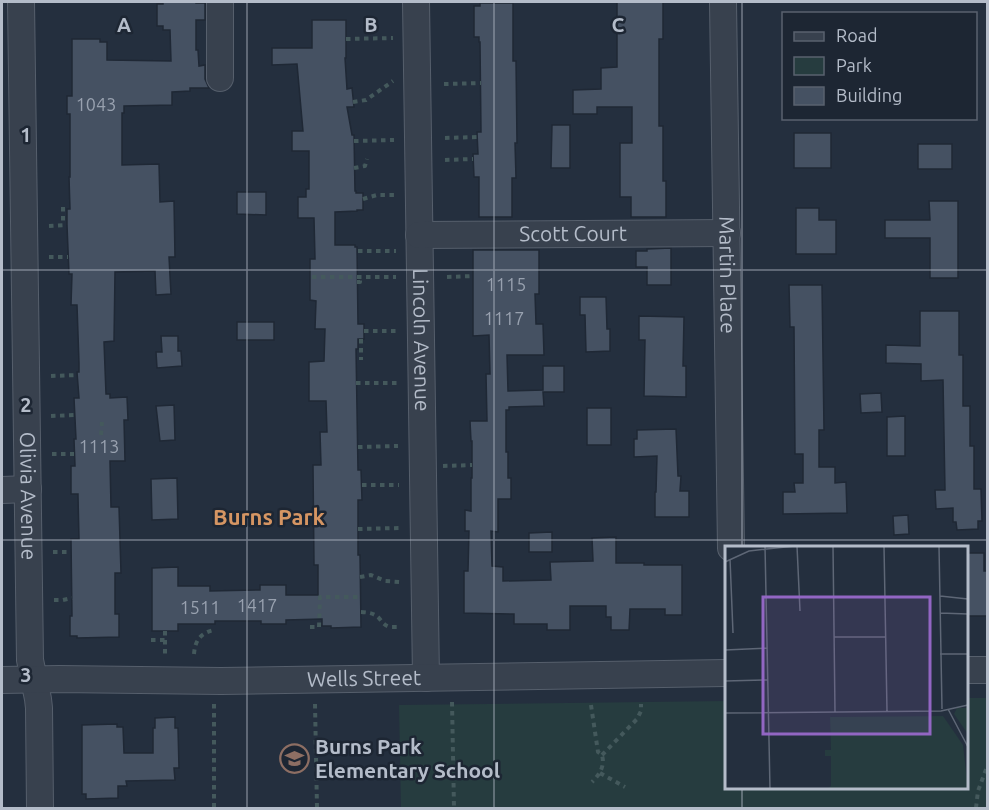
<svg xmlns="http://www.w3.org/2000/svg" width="989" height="810" viewBox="0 0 989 810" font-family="Ubuntu,sans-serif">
	<rect width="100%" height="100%" fill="#242f3e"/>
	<path fill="#263c3f" d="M967,698H987V808H401L399,705L726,701V788H966Z"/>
	<path fill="#455162" stroke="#1f2835" stroke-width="1.5" d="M163,2H196V3H205V20H196V50H198L199,66L205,65V79L209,88H190V91L172,92V105L124,106V113H122V165L159,164L160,202L174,201L175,257H169L171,294L156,295L155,271L115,272L114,341L104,342L106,394H110V398L127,397L128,420H124L125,461H110L111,507H119L121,573H115V614H119V637L77,638V636H70V616H72L71,539H79L78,496V494H71V466H75L74,439H76L74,398H79L77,372H79V363L77,305H71L72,274H69L67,225V209H70L69,177H70V114H67V96H72V39H100V42H107V60L171,61L170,30H163V26H157V4H163Z
		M617,2H663V39H659V126H663V181H666V217H631V197H620V143H632V107H597V114H573V90L601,89V68L617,67Z
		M480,3H513V61H516L517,143H515L516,178H512V217H479V177H474L473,154H478L477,132H481L480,42H479V37H474V6H480Z
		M312,20H346V58H345L347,89L352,88L354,107H347L352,135H354L355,191H356V193H363V210H357V211L335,212V245H355V247H357L358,324H364V339H358V349H356L358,470H361L362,500H358V555H360L361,627L331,628V626H322V619L286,620V624H261V621H215V624H178V631H152V568L178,567V586H210V591L260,590V585H286V595H318V565H314L313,465H321L320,432H327L326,401H309V362L324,361L325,329H315L316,301L310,300V259H315L314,218H298V197H306V189H309V151H292V131H303L297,64L272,65V48H312Z
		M552,125H570V168H551Z
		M794,133H831V168H794Z
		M918,144H952V169H918Z
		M237,192H266V215L237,214Z
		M929,201H958V278H930V238H885V220H930Z
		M796,208H819V220H836V254H796Z
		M671,248V285H647V267H636V251H647V249Z
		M473,250H539V294H535L536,324H543L544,355H507L508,391L543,390V366H564V392H543L544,406L509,407V410H506V452H508V478H511V499H498V532L491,531L492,566L503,567V581L551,580L550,562L593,561L592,538L616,537V563H644V565H682V615H665V609H630L629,630H611V617H606V606H570V630H547V624H514V614L464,613V571H468L469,531H465V510L471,511V478H472V441H471L470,421H487L486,374H490L489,335L473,336Z
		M789,285H822L824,430H819V467H835V483L846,482L847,513L783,514V492H795L794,483H803V454H795L794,327H790Z
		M580,297H606L607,329H610V351L586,352L585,315H580Z
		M920,311H959V355H963V406H970V446H974V489H981L982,521H978V529L957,530L956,522H953V508L936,509L935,490H945L943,380L921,381V364L886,363V345L920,346Z
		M639,316L684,317L683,366H686V397L644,396L645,340H639Z
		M237,322H274V340H237Z
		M161,336H178V351H181L182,366L157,368L156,352H162Z
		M881,393L882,412L861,413L860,394Z
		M174,405L175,440L160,441L156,406Z
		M587,408H611V445H587Z
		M905,416V456H887V417Z
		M676,429L678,476H681L680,491H689V517H655V492H656L657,456L634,457V439H637V430Z
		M177,478L178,519L152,520L151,479Z
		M908,515L909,534L894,535L893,516Z
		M552,532V552H529V533Z
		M966,553H984V571H987V616H966Z
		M175,717V728H178L179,768H174L175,780L126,781L127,786H118V798L86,799V794H82V725L117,724V727H123L124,753H153V728H155V718Z"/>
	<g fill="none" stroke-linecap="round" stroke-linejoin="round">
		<defs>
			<g id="minor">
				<path id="s1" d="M21,2L30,660L38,699L39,708L40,808"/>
				<path d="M220,2V78"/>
				<path id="s2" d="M416,2L426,678"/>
				<path id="s3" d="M723,2L731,548"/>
				<path id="s4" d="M419,235L727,233"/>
				<path d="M2,490L28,489"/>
				<path d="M966,670H988"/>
				<path id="s5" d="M2,680L59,679L221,681L726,673"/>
			</g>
		</defs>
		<use href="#minor" stroke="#565f6c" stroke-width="28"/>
		<path stroke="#44595c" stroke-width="4" stroke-dasharray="4.5 4.5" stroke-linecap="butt" d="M346,39L393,38
			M444,84L481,83
			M353,102L366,100L393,81
			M445,138L477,137
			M354,141L394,140
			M445,160L473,159
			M354,168L365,166L367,159
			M363,199L377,195H395
			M63,207V225
			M49,226L67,225
			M358,251H396
			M49,257H68
			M312,277H396
			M447,277L473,276
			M357,282H360V276
			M364,331H397
			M361,339V360
			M51,376L78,375
			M356,383H397
			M51,416L75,415
			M101,435L102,422
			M358,447L398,446
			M52,454H74
			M443,466L472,465
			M362,485H399
			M358,529L400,528
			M53,552H71
			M360,577L371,575L385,581L400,582
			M54,600H63L72,598
			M361,612C384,613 377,623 390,627C392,627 398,627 401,627
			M310,627H319L320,597H362
			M165,631V658
			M151,640H165
			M194,654C195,641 200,633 214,630
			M452,702L454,808
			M214,704V808
			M315,704L317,808
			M591,705L598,752L602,755C605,766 600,774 592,782
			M602,755L637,719L641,711V704
			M600,773L625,787
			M976,808L978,791L988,764"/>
		<use href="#minor" stroke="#38414e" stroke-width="26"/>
	</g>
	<path fill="none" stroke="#b4bcc9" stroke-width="1.5" stroke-opacity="0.55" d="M247,2V808M494,2V808M742,2V548M2,270H988M2,540H988M742,788V808"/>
	<defs>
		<symbol id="school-ring" viewBox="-11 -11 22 22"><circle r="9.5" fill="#1d2633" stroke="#8d6e63" stroke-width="1.5"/><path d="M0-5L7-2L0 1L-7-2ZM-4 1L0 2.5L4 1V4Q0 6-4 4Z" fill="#8d6e63"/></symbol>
	</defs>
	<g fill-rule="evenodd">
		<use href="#school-ring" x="278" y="742" width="33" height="33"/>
	</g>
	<g text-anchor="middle" stroke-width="5" stroke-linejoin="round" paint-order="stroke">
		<g font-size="18" fill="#98a1af">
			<text x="96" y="111">1043</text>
			<text x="506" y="291">1115</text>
			<text x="504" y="325">1117</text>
			<text x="99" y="453">1113</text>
			<text x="257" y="612">1417</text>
			<text x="200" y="614">1511</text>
		</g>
		<g font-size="21" fill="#b4bcc9" stroke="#1d2633">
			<text dy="7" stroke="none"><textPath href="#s4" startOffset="154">Scott Court</textPath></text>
			<text dy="7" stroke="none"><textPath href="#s3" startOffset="273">Martin Place</textPath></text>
			<text dy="7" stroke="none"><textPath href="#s2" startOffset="338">Lincoln Avenue</textPath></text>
			<text dy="7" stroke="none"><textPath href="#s1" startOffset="494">Olivia Avenue</textPath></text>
			<text dy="7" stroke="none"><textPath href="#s5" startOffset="362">Wells Street</textPath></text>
		</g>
		<g font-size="21" font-weight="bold" fill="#b4bcc9" stroke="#1d2633" text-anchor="start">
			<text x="315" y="754">Burns Park<tspan x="315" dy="24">Elementary School</tspan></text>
		</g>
		<g font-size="22" font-weight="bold" fill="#d59563" stroke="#1d2633">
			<text x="269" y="525">Burns Park</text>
		</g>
	</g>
	<g transform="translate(725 546)">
		<rect width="243" height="243" fill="#242f3e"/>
		<path d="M232,162H243V188L229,168ZM218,170L238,199L243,243H102L106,240V210H100V204H106L105,171Z" fill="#263c3f"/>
		<path fill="none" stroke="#5e6776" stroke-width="1.5" d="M40,0L45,243M72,0L75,65M108,0L110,166M159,0L162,165M214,0L217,163M5,13L8,87M0,16L24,5L70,0M215,50L243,53M215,67L243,68M109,91H161M0,104L42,102M215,108H243M0,135L42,134M223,163L243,201M0,167L216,165L243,159"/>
		<path fill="#9266c3" fill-opacity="0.15" stroke="#9266c3" stroke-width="3" d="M38,51H205V188H38Z"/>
		<rect width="243" height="243" fill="none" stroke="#b4bcc9" stroke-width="3"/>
	</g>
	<g font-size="20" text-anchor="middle" font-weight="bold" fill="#b4bcc9" stroke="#1d2633" stroke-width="5" stroke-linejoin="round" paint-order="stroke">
		<text x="124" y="32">A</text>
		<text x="371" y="32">B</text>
		<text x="618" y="32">C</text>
		<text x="26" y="142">1</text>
		<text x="26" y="412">2</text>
		<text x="26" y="682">3</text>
	</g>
	<rect width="989" height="810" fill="none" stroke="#b4bcc9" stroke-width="6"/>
	<rect x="782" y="12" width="195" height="108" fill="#1d2633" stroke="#59626f" stroke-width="1.5"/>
	<rect x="794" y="32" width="30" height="9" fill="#38414e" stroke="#59626f" stroke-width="1.5"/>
	<text x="836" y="42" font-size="18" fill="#b4bcc9">Road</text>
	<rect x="794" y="57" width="30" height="18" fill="#263c3f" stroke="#59626f" stroke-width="1.5"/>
	<text x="836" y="72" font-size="18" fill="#b4bcc9">Park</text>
	<rect x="794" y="87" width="30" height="18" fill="#455162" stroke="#59626f" stroke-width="1.5"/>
	<text x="836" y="102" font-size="18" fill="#b4bcc9">Building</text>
</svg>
